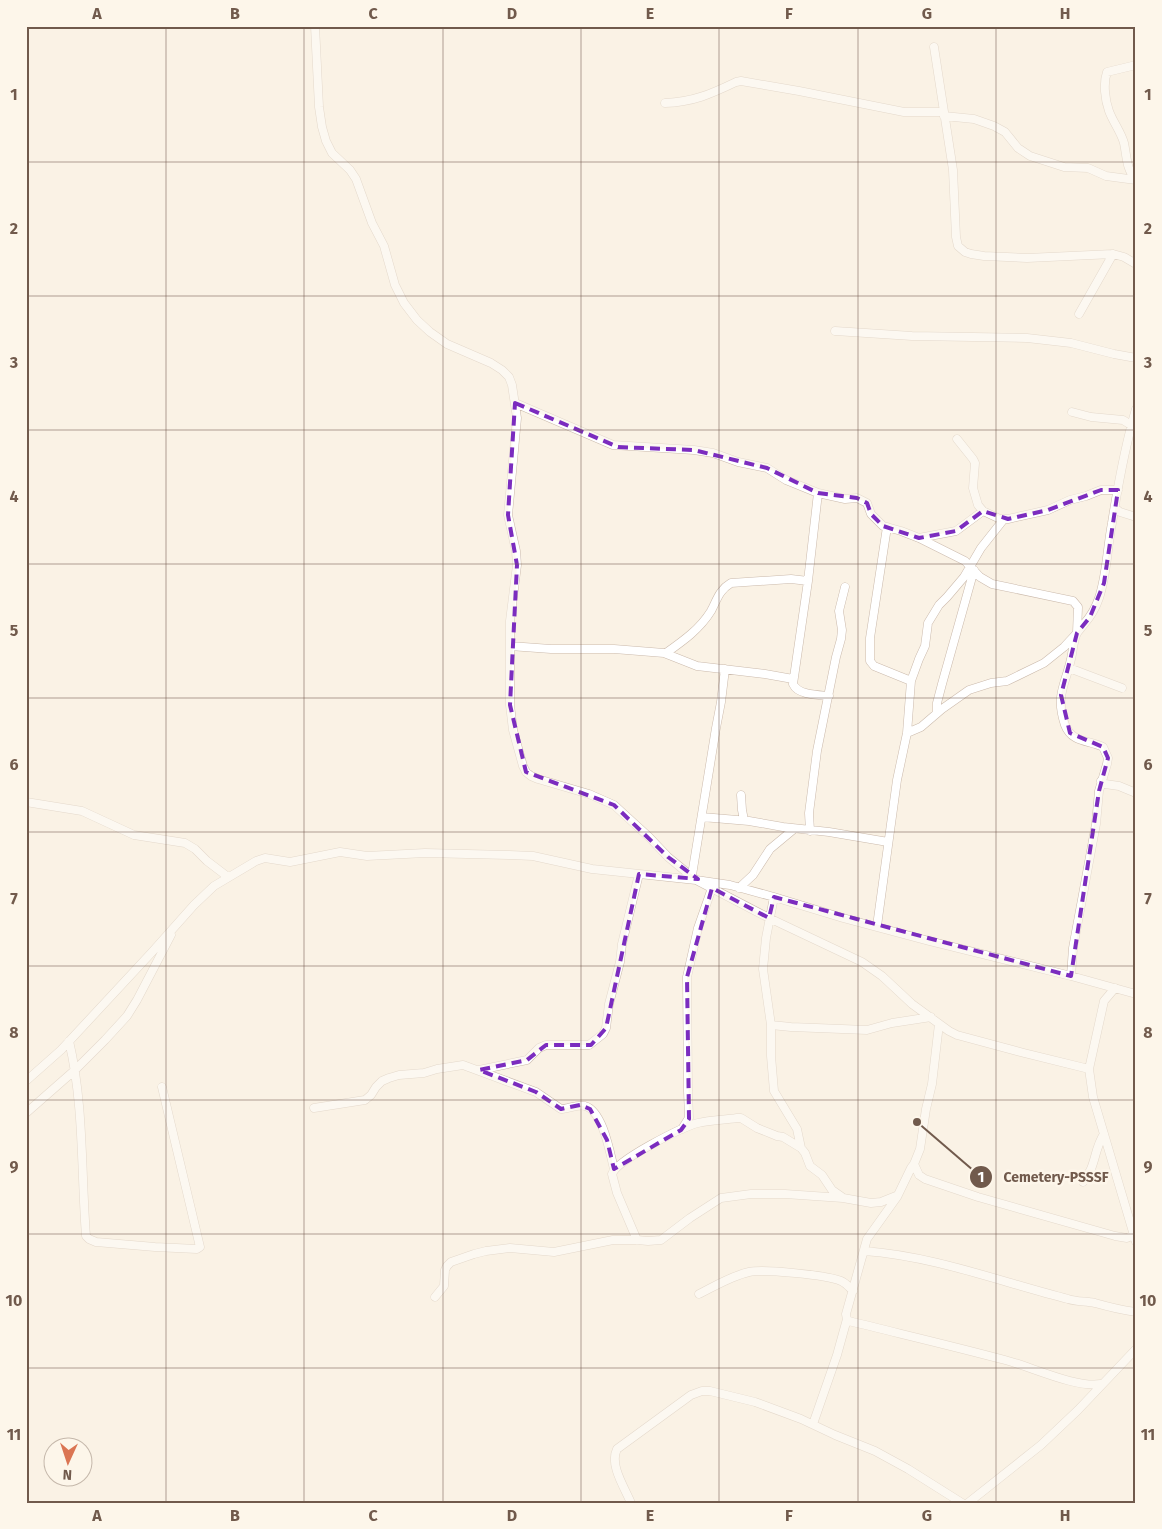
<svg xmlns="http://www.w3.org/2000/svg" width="1162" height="1529" viewBox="0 0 1162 1529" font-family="'Fira Sans',sans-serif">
	<rect width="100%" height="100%" fill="#faf2e5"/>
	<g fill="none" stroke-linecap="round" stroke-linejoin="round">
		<defs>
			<path id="street" d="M315,26L319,107L322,127L326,141L332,153L350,170L356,179L372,223L384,246L395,285L404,303L417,320L430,332L447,344L491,363L502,370L509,377L512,385L517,418L508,515L516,551L517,565L510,621V705L513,730L523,766L526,772L531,776L538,779L589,794L614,805L649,837L668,857L696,880L769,918L862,962L882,976L912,1004L949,1031L957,1035L1024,1053L1089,1069
				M934,47L953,170L956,237L958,246L965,252L971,254L984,256L1027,258L1113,254L1124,257L1136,264
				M665,103C693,102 711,94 736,82L741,81L799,91L904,112H944
				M944,116L974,119L994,126L1005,132L1018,148L1030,156L1064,167L1088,168L1106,176L1136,180
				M1136,180C1126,169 1127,157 1124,143C1121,132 1113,122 1109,111C1105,100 1103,83 1107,72L1136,65
				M1079,314L1113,254
				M835,331L912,336L1027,338L1071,343L1114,354L1136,358
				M515,403L613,445L694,450L713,453L738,462L767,468L786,480L818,493L845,499L857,498L867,503L871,514L883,526L901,531L919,538L965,561L980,577L992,584L1073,601L1078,607L1077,633L1064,647L1044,663L1007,681L991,683L969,690L942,709L921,727L907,733
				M1072,412L1091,417L1123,420L1131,425
				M957,439L973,459L975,463L973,488L978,505L983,511L1000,519H1008L1048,510L1070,500L1086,496L1101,490H1118
				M818,493L808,581L793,684C798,695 817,695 829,696
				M1115,508L1120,512L1136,517
				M887,527L870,638V661L874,666L911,681
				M919,538L956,531L983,511
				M510,646L551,649H614L664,653L697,666L765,674L793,679
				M666,653C683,641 700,629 711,611C717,600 719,590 731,583L791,579L808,581
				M1069,668L1122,688
				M937,713V703L942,684L974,570
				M1101,781L1105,784L1119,786L1136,793
				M741,795L742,810L744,820
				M26,802L82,811L134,835L185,843L195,849L207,861L228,877
				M702,817L749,821L783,827L829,832L888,842
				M810,831L809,813L817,751L836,657L841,639L842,630L839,611L845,587
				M692,875L716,728L721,702L725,669
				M739,888L753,875L770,849L794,829
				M774,897L766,938L763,969L771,1025V1056L774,1091L797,1129L801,1148L805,1153L810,1166L822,1175L832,1190L842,1197
				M877,926L897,780L907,733L911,681L919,659L925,646L928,623L939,605L947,597L964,577L981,548L1004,519
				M1071,976L1073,948L1096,824L1099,791L1107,764L1108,758L1103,747C1089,740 1072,743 1065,725C1055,695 1065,686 1071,659C1073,651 1073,641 1077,633C1079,630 1082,627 1084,624C1091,616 1096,607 1099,598C1107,574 1107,549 1112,523C1118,485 1125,446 1136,409
				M1115,988L1104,1001L1089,1069L1093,1097L1136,1242
				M939,1024L932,1084L926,1109L920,1149L914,1164L911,1168L897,1197L867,1239L846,1314L847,1320L849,1321C901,1334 953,1346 1005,1360C1032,1367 1075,1388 1101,1384
				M771,1025L791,1027L867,1030L892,1023L931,1017
				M69,1041C84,1104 81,1171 86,1236L89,1239L96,1242L155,1247L197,1249L200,1247L162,1087
				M479,1070L527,1060L539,1048L546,1045H589L603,1034L606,1028L609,1004L620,962L622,944L639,874
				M26,1081L61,1050L153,951L194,905L214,886L256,861L265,858L290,862L340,852L367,856L425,853L509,855L533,856L592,869L696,880L730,885L774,897L843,918L929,941L1071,976L1136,994
				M314,1108L365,1100L371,1095L376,1087L382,1081L389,1078L399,1075L424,1073L437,1069L463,1065L536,1092L561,1109C568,1109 577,1104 585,1106C603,1111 610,1153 614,1169
				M26,1113L75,1070L105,1040L127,1016L137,1000L171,935
				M682,1129L689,1118L688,1091L687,977L698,928L712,888
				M914,1164L919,1175L925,1179L978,1197L1115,1236L1127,1238L1133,1235
				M1083,1182C1097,1165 1093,1151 1104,1134
				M637,1240L617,1193L612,1174C617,1160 682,1127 698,1123C711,1120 724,1120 737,1118H741L757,1128L777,1136L783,1137L801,1148
				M864,1251C934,1256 1001,1282 1068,1299C1077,1302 1086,1301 1095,1303C1109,1307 1121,1310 1136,1312
				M699,1294C715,1286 731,1276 749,1272C765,1269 826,1275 841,1281C846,1283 849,1287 853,1291
				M435,1297L444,1286L445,1270L447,1266L451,1262L474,1254L486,1251L510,1248L554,1252L613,1240H637L648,1241L661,1240L690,1218L721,1198L751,1194H785L843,1198L871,1203L881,1202L896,1196
				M813,1424L837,1355L847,1319
				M631,1503C625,1488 609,1465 617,1449L691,1395L702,1391H710L755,1402L801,1419L835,1435L875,1451L908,1469L962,1503
				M968,1503L1041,1445L1078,1410L1136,1349"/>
		</defs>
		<use href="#street" stroke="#cbbaac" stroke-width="9"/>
		<use href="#street" stroke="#fff" stroke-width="8"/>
	</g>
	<path d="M0 0H1162V1529H0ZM515,403L618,447L694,450L767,468L818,493L857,498L867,503L871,514L883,526L919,538L956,531L983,511L1008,519L1048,510L1101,490H1118L1104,583L1090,617L1077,633L1061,695L1070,733L1103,747L1108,758L1099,791L1071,976L774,897L769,918L712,888L687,977L689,1119L681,1130L614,1169L607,1140L590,1109L580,1105L561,1109L536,1092L479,1070L527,1060L546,1045H591L606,1028L639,874L698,879L668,857L614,805L526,772L510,705L517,565L508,515Z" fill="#faf2e5" fill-opacity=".55" fill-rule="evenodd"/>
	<path fill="none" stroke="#7b2cbf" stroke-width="4" stroke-dasharray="10 6" stroke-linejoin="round" d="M515,403L618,447L694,450L767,468L818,493L857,498L867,503L871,514L883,526L919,538L956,531L983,511L1008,519L1048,510L1101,490H1118L1104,583L1090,617L1077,633L1061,695L1070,733L1103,747L1108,758L1099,791L1071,976L774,897L769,918L712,888L687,977L689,1119L681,1130L614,1169L607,1140L590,1109L580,1105L561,1109L536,1092L479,1070L527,1060L546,1045H591L606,1028L639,874L698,879L668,857L614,805L526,772L510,705L517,565L508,515Z"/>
	<path fill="none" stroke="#715a4c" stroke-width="1" stroke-opacity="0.55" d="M166,26V1503M304,26V1503M443,26V1503M581,26V1503M719,26V1503M858,26V1503M996,26V1503M26,162H1136M26,296H1136M26,430H1136M26,564H1136M26,698H1136M26,832H1136M26,966H1136M26,1100H1136M26,1234H1136M26,1368H1136"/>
	<path fill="none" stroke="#715a4c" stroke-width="2" d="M917 1122L981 1177"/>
	<g fill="#715a4c" stroke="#fdf6ea" stroke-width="2">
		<circle cx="917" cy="1122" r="5"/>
		<circle cx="981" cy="1177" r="12"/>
	</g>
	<g font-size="15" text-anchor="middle" font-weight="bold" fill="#fff">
		<text x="981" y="1182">1</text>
	</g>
	<g font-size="14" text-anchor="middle" font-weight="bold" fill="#715a4c" stroke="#fdf6ea" stroke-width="5" stroke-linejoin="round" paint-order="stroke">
		<text x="1056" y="1182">Cemetery-PSSSF</text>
	</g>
	<rect width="1162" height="1529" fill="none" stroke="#fdf6ea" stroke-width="55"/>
	<g transform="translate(68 1462) rotate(183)"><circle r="24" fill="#fdf6ea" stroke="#c5b8ab"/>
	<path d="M0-4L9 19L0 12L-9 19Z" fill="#db7553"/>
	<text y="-8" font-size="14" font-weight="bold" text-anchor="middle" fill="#715a4c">N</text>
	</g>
	<rect x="28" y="28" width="1106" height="1474" fill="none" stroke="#715a4c" stroke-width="2"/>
	<g font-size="16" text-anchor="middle" font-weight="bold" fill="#715a4c">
		<text x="97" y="19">A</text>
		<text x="235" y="19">B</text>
		<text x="373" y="19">C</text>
		<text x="512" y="19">D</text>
		<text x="650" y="19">E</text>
		<text x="789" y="19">F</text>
		<text x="927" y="19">G</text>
		<text x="1065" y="19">H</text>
		<text x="14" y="100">1</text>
		<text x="1148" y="100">1</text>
		<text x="14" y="234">2</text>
		<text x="1148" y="234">2</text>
		<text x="14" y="368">3</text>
		<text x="1148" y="368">3</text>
		<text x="14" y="502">4</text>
		<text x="1148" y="502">4</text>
		<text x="14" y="636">5</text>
		<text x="1148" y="636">5</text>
		<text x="14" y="770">6</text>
		<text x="1148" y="770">6</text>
		<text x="14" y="904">7</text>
		<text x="1148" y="904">7</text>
		<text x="14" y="1038">8</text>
		<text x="1148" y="1038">8</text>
		<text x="14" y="1172">9</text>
		<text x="1148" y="1172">9</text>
		<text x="14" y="1306">10</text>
		<text x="1148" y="1306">10</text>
		<text x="14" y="1440">11</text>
		<text x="1148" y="1440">11</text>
		<text x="97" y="1521">A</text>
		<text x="235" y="1521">B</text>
		<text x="373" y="1521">C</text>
		<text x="512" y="1521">D</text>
		<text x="650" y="1521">E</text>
		<text x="789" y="1521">F</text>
		<text x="927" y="1521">G</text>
		<text x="1065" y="1521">H</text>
	</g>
</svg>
